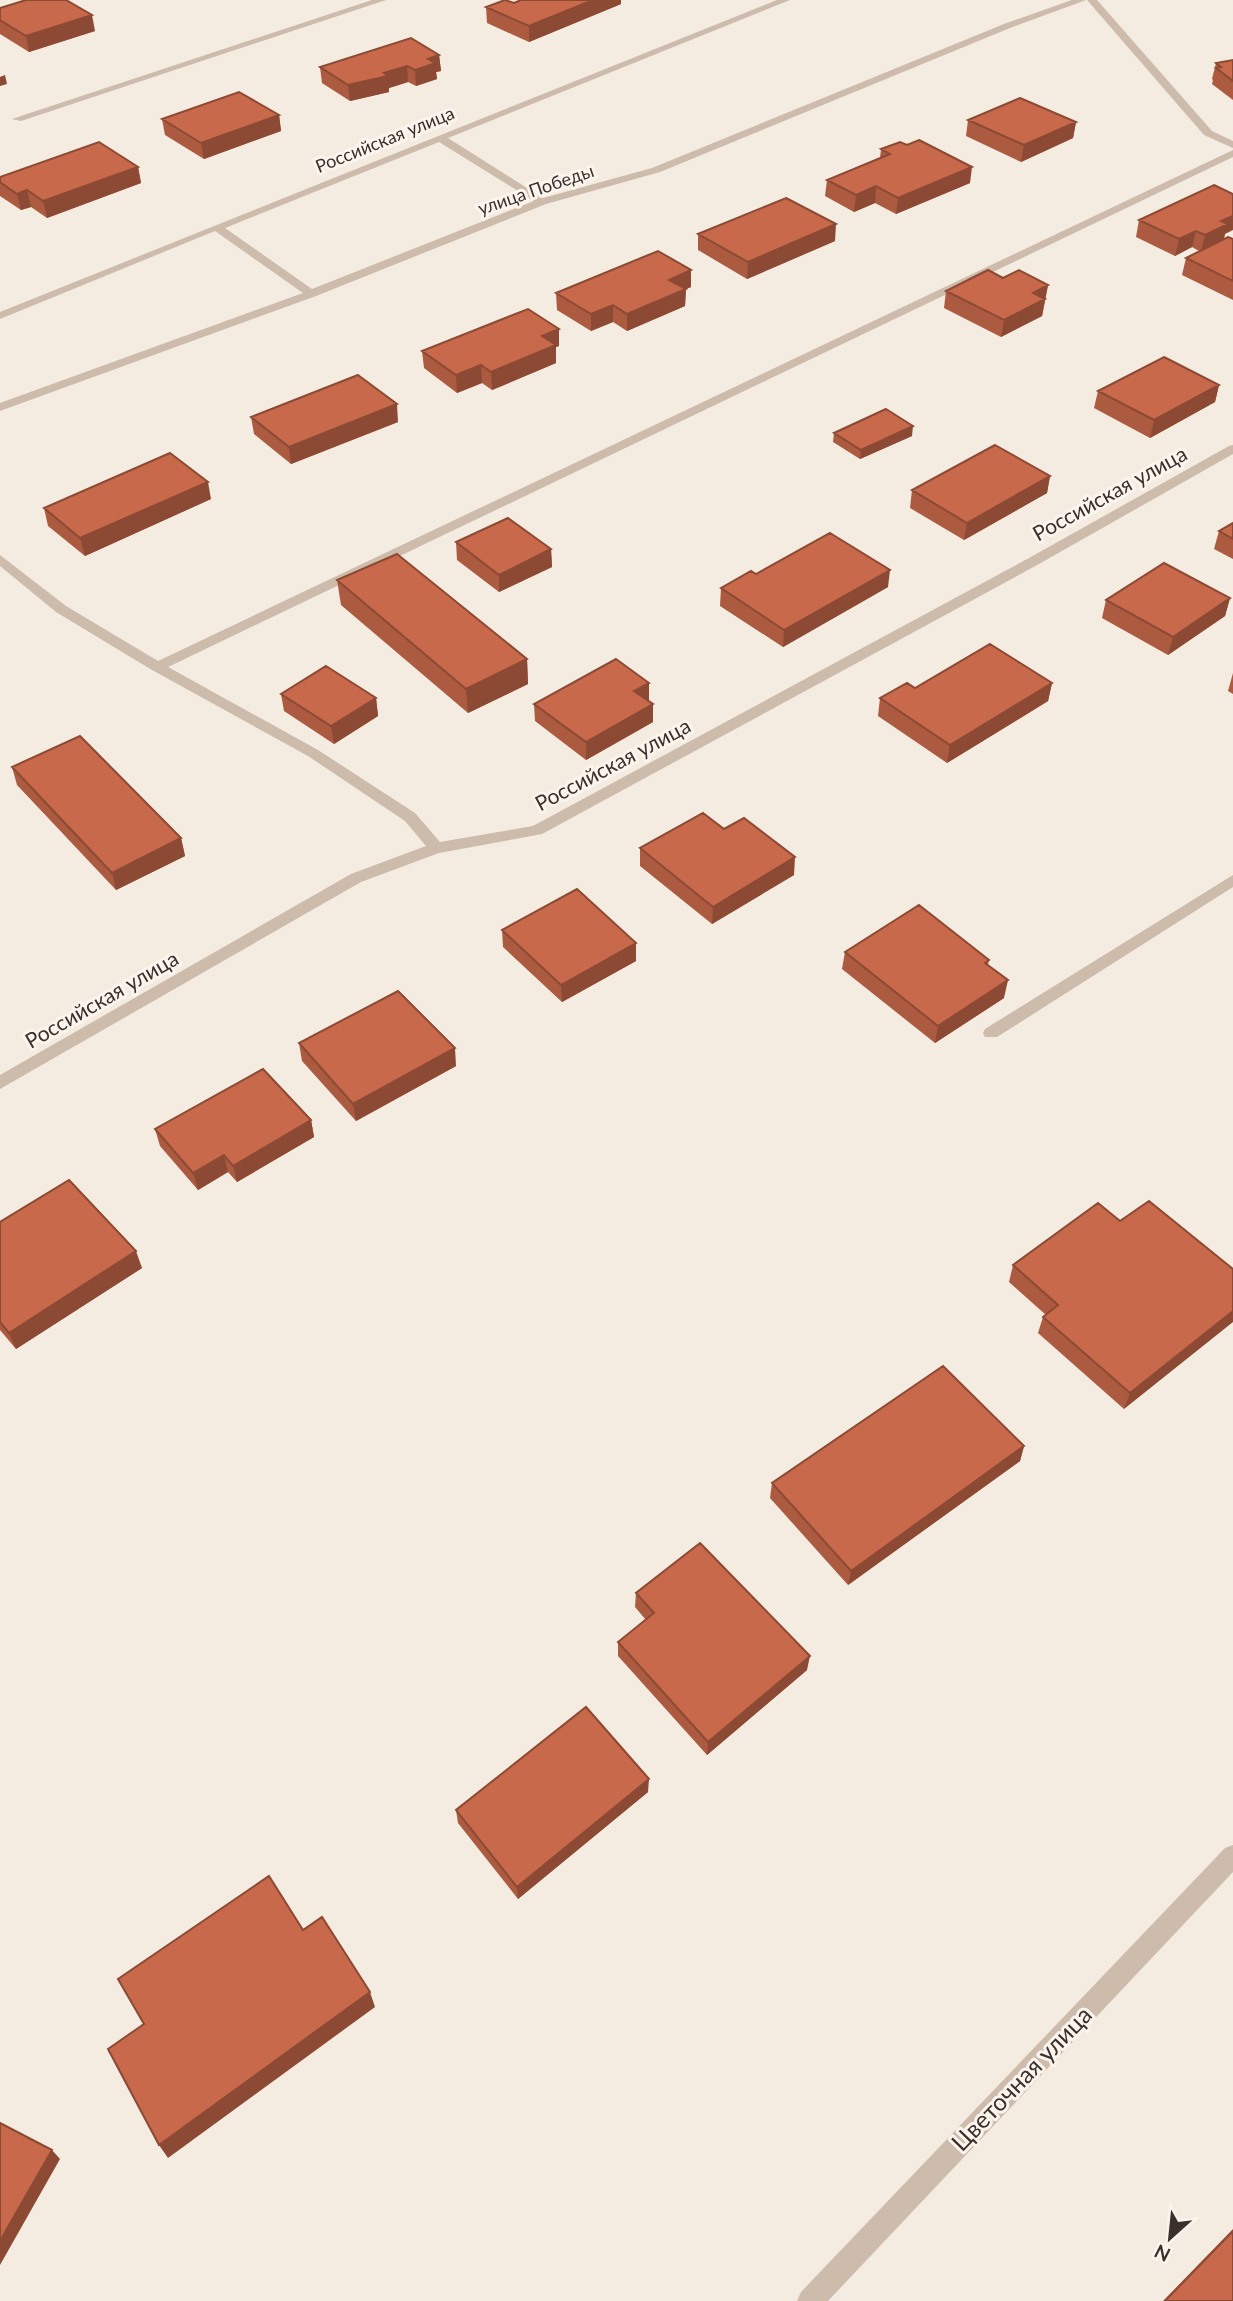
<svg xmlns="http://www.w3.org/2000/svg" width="1233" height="2301" viewBox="0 0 1233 2301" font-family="Lato,sans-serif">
	<rect width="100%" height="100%" fill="#f4ebe1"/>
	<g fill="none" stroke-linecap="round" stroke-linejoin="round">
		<path fill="#cdbbac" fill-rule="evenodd" d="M372,0H386L21,121L12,119Z
			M777,0H790L448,138L543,198L652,168L1004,24L1072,0H1086L1010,28L660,172L546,204L316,296L0,411V403L303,293L215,231L0,319V312ZM439,142L534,201L312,289L225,228Z
			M1087,0H1097L1212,131L1233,141V148L1204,135Z
			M1233,150V157L168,667L318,750L415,813L440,842L533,826L1029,558L1229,446L1233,445V454L1039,564L542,834L439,853L361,882L0,1089V1075L351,874L426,846L405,821L308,756L152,670L56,612L0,566V555L66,606L158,661Z
			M1233,875V887L997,1037H985L983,1033L985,1029Z
			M1233,1845V1872L828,2301H797L801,2292L1225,1848Z"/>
	</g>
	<path fill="#ac5a40" d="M514,3L621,4L529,42L487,23L486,7Z
		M0,8L95,31L29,52L0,34Z
		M439,55L441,71L436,72L437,79L416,86L408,82L389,88V92L350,101L322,83L320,67Z
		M1233,60V100L1212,84L1213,80L1212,79L1216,63Z
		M279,115L281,131L204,159L165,135L162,119Z
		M968,120L1076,122L1073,138L1021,162L966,136Z
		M881,149L970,183L896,214L875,203L854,212L825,196L827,180L880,158Z
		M138,167L141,183L47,218L31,207L21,210L0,196V177Z
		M1139,220L1225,234L1224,239H1233V300L1182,275L1186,258L1199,251L1192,247L1175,256L1136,237Z
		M698,234L835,241L747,279L698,250Z
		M1003,278L1048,285L1042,316L1001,337L944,308L946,291Z
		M691,287L686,289L685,306L627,331L613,322L591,331L557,310L556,293Z
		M559,329V346L556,347V363L492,390L482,383L457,393L424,368L422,351Z
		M1219,385L1215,402L1150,438L1094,408L1098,391Z
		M251,417L398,422L291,464L254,434Z
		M834,433L912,436L860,459L833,442Z
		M1050,476L1047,493L964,540L910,508L912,490Z
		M211,499L85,556L48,526L44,508Z
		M1233,523V559L1214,549L1219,531Z
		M456,542L551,549L552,567L499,592L457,560Z
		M756,574L888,587L783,647L720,606L721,588Z
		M337,580L527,659L528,684L468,713L341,605Z
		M1230,598L1225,616L1168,655L1102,618L1106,600Z
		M1233,673V694L1228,691Z
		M1052,683L1048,701L947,763L878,716L880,698L915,688Z
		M281,694L376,698L378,716L334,744L284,711Z
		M534,704H653V722L586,760L535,721Z
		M12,767L181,838L185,856L116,890L17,785Z
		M724,829L794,875L712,924L640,866V848Z
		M502,930L636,943V961L562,1002L503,947Z
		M845,952L989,960L988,965L1004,998L935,1043L842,969Z
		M299,1043L456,1066L356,1121L302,1061Z
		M311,1120L314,1137L237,1182L228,1172L198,1190L160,1146L155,1129Z
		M1120,1221L1233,1269L1124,1409L1038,1333L1043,1317L1046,1315L1009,1282L1013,1265Z
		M0,1222L142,1268L16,1349L0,1330Z
		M1024,1446L1020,1461L848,1585L770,1498L772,1483Z
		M636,1593L807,1670L707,1755L618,1656V1642L646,1620L635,1607Z
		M648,1792L518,1899L458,1823L456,1810Z
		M1233,2229V2301H1163Z"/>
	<path fill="#8c4a34" d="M593,0H621V4L529,42V26Z
		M92,15L95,31L29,52L26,36Z
		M439,55L441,71L436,72L437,79L416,86L415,70L428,59Z
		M407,66L408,82L389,88V92L350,101L348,85Z
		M5,75L7,84L0,86V77Z
		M279,115L281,131L204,159L201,143Z
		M1076,122L1073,138L1021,162L1024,145Z
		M138,167L141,183L47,218L43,201Z
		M972,167L970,183L896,214L898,198Z
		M876,186L875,203L854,212L856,195Z
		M27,190L31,207L21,210L17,194Z
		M1233,216V230L1225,234L1223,241L1201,252L1205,235L1221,221Z
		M836,224L835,241L747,279L748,262Z
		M1196,231L1192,247L1175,256L1179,239Z
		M691,270V287L686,289L685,306L627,331V314L669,280Z
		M1048,285L1042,316L1001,337L1004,320L1033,293Z
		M613,305V322L591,331V314Z
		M559,329V346L556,347V363L492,390L491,372L542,336Z
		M481,365L482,383L457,393L456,375Z
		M1219,385L1215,402L1150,438L1154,420Z
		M397,404L398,422L291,464L289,447Z
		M913,426L912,436L860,459L861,450Z
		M1050,476L1047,493L964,540L967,523Z
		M208,482L211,499L85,556L80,538Z
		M551,549L552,567L499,592V575Z
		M890,570L888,587L783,647L784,630Z
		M1230,598L1225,616L1168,655L1173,637Z
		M527,659L528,684L468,713L466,689Z
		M649,683V701L634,691Z
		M1052,683L1048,701L947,763L950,745Z
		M376,698L378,716L334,744L331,726Z
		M653,704V722L586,760V742Z
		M181,838L185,856L116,890L112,873Z
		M795,857L794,875L712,924L713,907Z
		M636,943V961L562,1002L561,985Z
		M1008,980L1004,998L935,1043L938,1026Z
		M455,1048L456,1066L356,1121L353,1104Z
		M311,1120L314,1137L237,1182L233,1166Z
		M224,1155L228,1172L198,1190L193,1173Z
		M136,1251L142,1268L16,1349L9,1333Z
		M1233,1311V1322L1124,1409L1130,1393Z
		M1024,1446L1020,1461L848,1585L851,1571Z
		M810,1656L807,1670L707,1755L708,1742Z
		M649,1779L648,1792L518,1899L517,1887Z
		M370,1992L375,2007L168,2158L159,2145Z
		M52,2150L60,2159L0,2265V2241Z"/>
	<path fill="#c8694b" stroke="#8c4a34" stroke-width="2" d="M26,0H66L92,15L26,36L0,20V8Z
		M505,0L514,3L521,0H593L529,26L486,7Z
		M411,38L439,55L428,59L436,63L415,70L407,66L384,73L388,76L348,85L320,67Z
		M1233,60V81L1216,68L1221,67L1216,63Z
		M239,92L279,115L201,143L162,119Z
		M1020,98L1076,122L1024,145L968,120Z
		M919,140L972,167L898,198L876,186L856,195L827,180L890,154L881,149L900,142L907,145Z
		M99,142L138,167L43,201L27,190L17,194L0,182V177Z
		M1214,185L1233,194V216L1221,221L1228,224L1205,235L1196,231L1179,239L1139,220Z
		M786,198L836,224L748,262L698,234Z
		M1228,237L1233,239V281L1186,258Z
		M658,251L691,270L669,280L686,289L627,314L613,305L591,314L556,293Z
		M988,270L1003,278L1019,270L1048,285L1033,293L1045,299L1004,320L946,291Z
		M528,309L559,329L542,336L556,345L491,372L481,365L456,375L422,351Z
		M1164,357L1219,385L1154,420L1098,391Z
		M358,375L397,404L289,447L251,417Z
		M886,409L913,426L861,450L834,433Z
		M995,445L1050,476L967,523L912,490Z
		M170,453L208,482L80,538L44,508Z
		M508,518L551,549L499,575L456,542Z
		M1233,523V539L1219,531Z
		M830,533L890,570L784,630L721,588L751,571L756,574Z
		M397,554L527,659L466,689L337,580Z
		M1164,563L1230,598L1173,637L1106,600Z
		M990,644L1052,683L950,745L880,698L907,683L915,688Z
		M616,659L649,683L634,691L653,704L586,742L534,704Z
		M326,666L376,698L331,726L281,694Z
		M80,736L181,838L112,873L12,767Z
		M703,813L724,829L744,818L795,857L713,907L640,848Z
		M577,889L636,943L561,985L502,930Z
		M919,905L989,960L985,963L1008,980L938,1026L845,952Z
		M398,991L455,1048L353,1104L299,1043Z
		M263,1069L311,1120L233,1166L224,1155L193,1173L155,1129Z
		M69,1180L136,1251L9,1333L0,1322V1222Z
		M1149,1201L1233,1269V1311L1130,1393L1043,1317L1058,1305L1013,1265L1098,1203L1120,1221Z
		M943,1366L1024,1446L851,1571L772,1483Z
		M700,1543L810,1656L708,1742L618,1642L654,1613L636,1593Z
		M586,1707L649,1779L517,1887L456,1810Z
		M269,1876L303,1930L322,1917L370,1992L159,2145L108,2049L144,2024L118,1979Z
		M0,2123L52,2150L0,2241Z
		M1233,2231V2301H1165Z"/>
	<g text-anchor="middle" stroke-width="6" stroke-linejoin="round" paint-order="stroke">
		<g font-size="18" fill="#3b302b" stroke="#fbf5ee">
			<text transform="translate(385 140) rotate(-22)" y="6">Российская улица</text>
			<text transform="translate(536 190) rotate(-19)" y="6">улица Победы</text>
		</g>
		<g font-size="21" fill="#3b302b" stroke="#fbf5ee">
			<text transform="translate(1110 494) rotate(-29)" y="7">Российская улица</text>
			<text transform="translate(613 765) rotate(-28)" y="7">Российская улица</text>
			<text transform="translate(102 1000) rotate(-30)" y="7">Российская улица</text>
		</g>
		<g font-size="24" fill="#3b302b" stroke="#fbf5ee">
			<text transform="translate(1022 2079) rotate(-46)" y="8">Цветочная улица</text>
		</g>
	</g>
	<g transform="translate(1170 2238) rotate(207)" stroke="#fbf5ee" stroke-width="5" paint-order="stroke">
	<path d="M0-5L12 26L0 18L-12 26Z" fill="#3b302b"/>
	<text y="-10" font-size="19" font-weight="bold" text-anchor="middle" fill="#3b302b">N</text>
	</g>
</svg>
